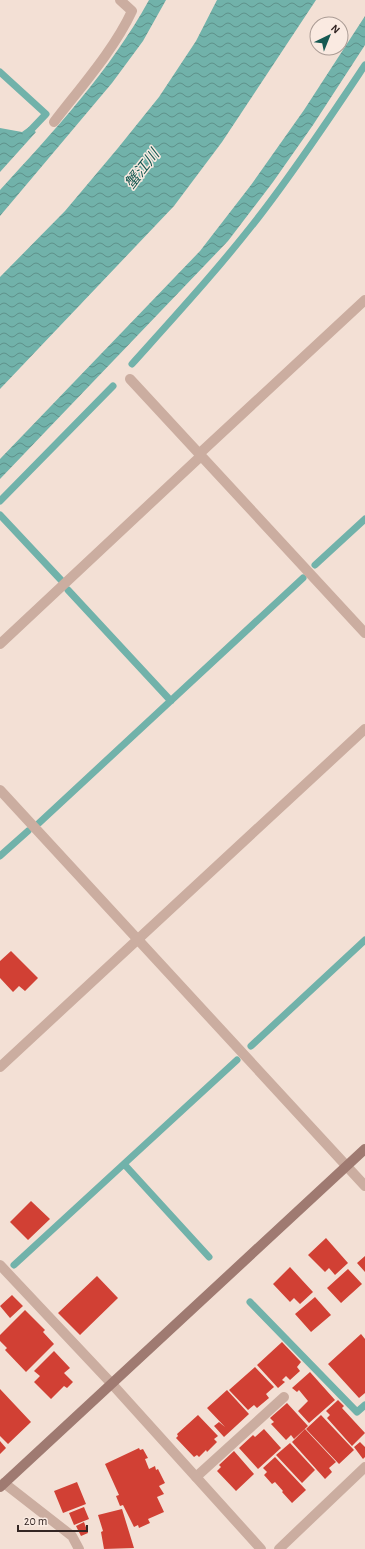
<svg xmlns="http://www.w3.org/2000/svg" width="365" height="1549" viewBox="0 0 365 1549" font-family="'Alegreya Sans','Noto Sans JP',sans-serif">
	<defs>
		<pattern id="water-waves" width="16" height="10" patternUnits="userSpaceOnUse"><rect width="16" height="10" fill="#71b2aa"/><path d="M0 5q4-4 8 0t8 0" fill="none" stroke="#5e918a"/></pattern>
	</defs>
	<rect width="100%" height="100%" fill="#f3e0d5"/>
	<path fill="url(#water-waves)" d="M149,0H166L143,41L112,83L0,216V190C54,131 110,71 149,0Z
		M217,0H316L222,142L174,206L0,389V277L65,211L118,148L159,97L196,41Z
		M365,16V45L313,125L273,182L228,241L0,479V459L200,251L251,185L304,110Z
		M29,127L36,132L0,172V128L22,132Z"/>
	<g fill="none" stroke-linecap="round" stroke-linejoin="round">
		<path stroke="#71b2aa" stroke-width="7" d="M0,72L46,114L26,135
			M132,364C176,315 221,266 261,214C298,166 331,116 365,65
			M0,501L113,386
			M0,515L61,580
			M315,565L365,519
			M68,590L171,701
			M39,823L303,578
			M0,856L28,831
			M251,1046L365,940
			M124,1164L209,1257
			M14,1265L237,1060
			M250,1302L357,1412L365,1405"/>
	</g>
	<path fill="#d14034" d="M11,951L38,978L25,991L19,986L13,992L0,978V961Z
		M31,1201L50,1219L28,1240L10,1222Z
		M326,1238L348,1263L335,1275L329,1268L325,1272L308,1255Z
		M365,1256V1272L357,1263Z
		M290,1267L313,1292L300,1304L294,1298L290,1302L273,1284Z
		M348,1269L362,1284L341,1303L327,1288Z
		M97,1276L118,1298L80,1335L58,1313Z
		M12,1295L23,1306L10,1318L0,1306Z
		M315,1297L331,1315L311,1332L295,1314Z
		M25,1310L45,1330L43,1332L54,1344L26,1372L5,1350L7,1348L0,1341V1335Z
		M361,1334L365,1339V1393L359,1398L328,1364Z
		M282,1342L301,1362L297,1367L300,1371L290,1380L286,1376L282,1380L285,1382L278,1388L257,1365Z
		M54,1351L70,1368L64,1373L73,1382L67,1388L64,1386L51,1399L34,1382L40,1376L34,1371Z
		M255,1367L274,1387L266,1394L269,1398L257,1408L254,1405L248,1410L229,1390Z
		M310,1372L335,1400L309,1423L298,1411L308,1401L299,1390L297,1392L292,1388Z
		M0,1389L31,1422L8,1444L0,1436Z
		M227,1390L249,1414L224,1437L214,1426L219,1422L225,1427L207,1408Z
		M338,1400L344,1406L342,1408L365,1433L352,1446L327,1418L330,1415L326,1411Z
		M287,1403L308,1426L294,1439L291,1435L286,1440L271,1424L274,1422L270,1418Z
		M198,1415L218,1436L214,1439L217,1442L207,1452L206,1450L199,1457L197,1455L194,1457L176,1438L178,1436L177,1434Z
		M321,1415L354,1450L339,1464L306,1429Z
		M264,1429L281,1448L258,1469L239,1448L253,1435L255,1437Z
		M305,1429L336,1462L329,1468L332,1472L325,1479L292,1442Z
		M0,1441L6,1448L0,1454Z
		M360,1442L365,1447V1457L363,1459L354,1447Z
		M290,1443L315,1470L302,1483L276,1455Z
		M139,1448L140,1450L143,1449L148,1458L145,1459L149,1469L155,1466L156,1470L158,1469L165,1483L159,1486L164,1494L157,1497L164,1512L148,1519L150,1523L139,1528L138,1525L134,1527L123,1505L120,1506L116,1496L119,1495L105,1464Z
		M234,1451L254,1474L236,1491L217,1471L221,1467L219,1465Z
		M275,1457L306,1490L292,1503L282,1492L283,1491L275,1482L272,1484L264,1475L267,1472L263,1468Z
		M77,1482L86,1504L63,1513L54,1491Z
		M84,1507L89,1519L74,1525L69,1513Z
		M122,1509L134,1548L104,1549L101,1532L103,1531L98,1515Z
		M84,1522L88,1533L81,1536L76,1526Z"/>
	<g fill="none" stroke-linecap="round" stroke-linejoin="round">
		<path stroke="#cbada0" stroke-width="10" d="M196,1477L284,1397"/>
		<path stroke="#cbada0" stroke-width="10" d="M54,122C80,88 114,50 132,11L120,0
			M130,379L365,633
			M199,454L365,300
			M0,644L201,456
			M0,790L365,1186
			M0,1067L365,729
			M0,1265L112,1384L261,1549
			M4,1483L72,1536L79,1549
			M279,1549L365,1467"/>
		<path stroke="#9f7a71" stroke-width="10" d="M0,1487L365,1149"/>
	</g>
	<g text-anchor="middle" stroke-width="3" stroke-linejoin="round" paint-order="stroke">
		<g font-size="15" font-style="italic" fill="#165952" stroke="#faeae1">
			<text transform="translate(142 169) rotate(-52)" y="5">蟹江川</text>
		</g>
	</g>
	<g transform="translate(329 36) rotate(43)"><circle r="19" fill="#faeae1" stroke="#ab9c95"/>
	<path d="M0-3L7 15L0 10L-7 15Z" fill="#165952"/>
	<text y="-6" font-size="11" font-weight="bold" text-anchor="middle" fill="#342624">N</text>
	</g>
	<path d="M18 1525v6h69v-6" fill="none" stroke="#342624" stroke-width="2"/>
	<text x="24" y="1525" font-size="12" fill="#342624" stroke="#faeae1" stroke-width="3" paint-order="stroke">20 m</text>
</svg>
